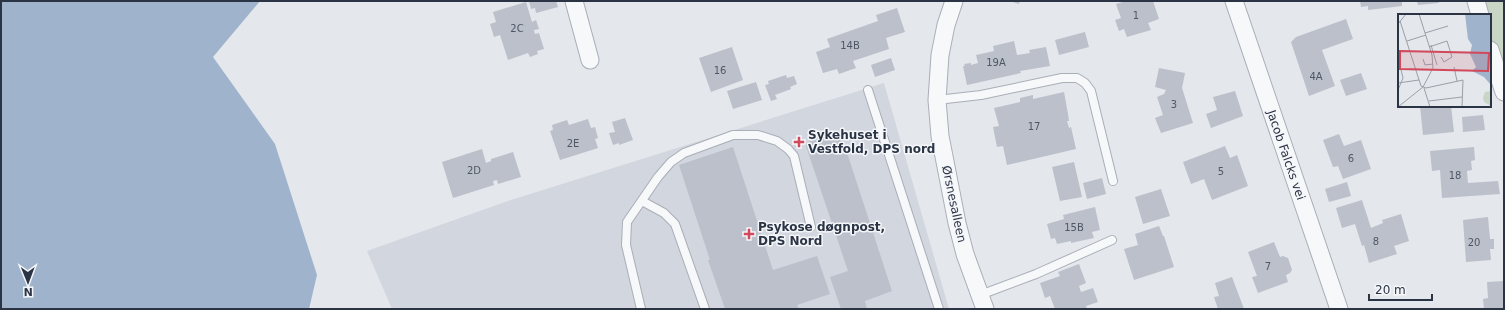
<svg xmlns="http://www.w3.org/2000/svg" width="1505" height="310" viewBox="0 0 1505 310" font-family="'DejaVu Sans',sans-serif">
	<rect width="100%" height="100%" fill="#e4e7ec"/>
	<path fill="#d2d6de" d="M884,83L949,309H392L367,251L511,200Z"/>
	<path fill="#c9d6c5" d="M1476,1H1504V92L1490,50V15H1480Z"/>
	<path fill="#9fb4cc" d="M1,1H260L213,57L275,144L317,275L309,309H1Z"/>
	<path fill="#bbc0ca" d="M529,1H556L558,7L536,13L535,8L531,9Z
		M1010,1H1020L1019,4Z
		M1126,1H1153L1159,19L1148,23L1151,30L1127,37L1124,29L1119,31L1115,20L1121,18L1116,4Z
		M1360,1H1402V6L1368,10V6L1361,7Z
		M1417,1H1438L1439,3L1418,5Z
		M526,2L532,22L536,20L539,29L534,30L535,34L539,33L544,49L537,51L538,54L530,57L528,53L508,60L500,35L494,37L490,24L496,22L493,12Z
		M897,8L905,32L886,38L889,49L853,61L856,68L839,74L837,69L823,73L816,52L830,47L827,39L878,21L876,15Z
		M1346,19L1353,39L1322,50L1335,86L1309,96L1291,42L1296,37Z
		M1085,32L1089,47L1059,55L1055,40Z
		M1014,41L1017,55L1030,53L1029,50L1046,47L1050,66L1020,71L1021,73L967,85L963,66H965L964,64L971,63V65L978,63L976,55L994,51L993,46Z
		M732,47L743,80L711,92L699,58Z
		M891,58L895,70L875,77L871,65Z
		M1159,68L1185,73L1182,88L1193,123L1161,133L1155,118L1163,115L1157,97L1164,94L1166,90L1155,87Z
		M1361,73L1367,89L1346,96L1340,80Z
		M786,75L787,78L794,76L797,84L790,87L791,89L775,95L777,99L771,101L765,85L769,84L768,81Z
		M756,82L762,100L733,109L727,91Z
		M1235,91L1243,116L1211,128L1206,114L1217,110L1213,97Z
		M1064,92L1068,114L1069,121H1067L1069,128L1071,127L1076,149L1007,165L1003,146L997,147L993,127L999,126L994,108L1020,102V98L1033,95V99Z
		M1420,106H1451L1454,132L1423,135Z
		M1483,115L1485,130L1463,132L1462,117Z
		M625,118L633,140L619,145V143L613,145L609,133L615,132L612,122Z
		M588,119L591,128L595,127L598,138L595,139L598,148L560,160L550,131L553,130L552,125L567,120L569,125Z
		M840,131L892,291L865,301L867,309H841L830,277L848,271L805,143Z
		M1339,134L1344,146L1361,140L1371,169L1343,179L1338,166L1333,167L1323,140Z
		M1225,146L1230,158L1237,155L1248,186L1212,200L1204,179L1191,184L1183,162Z
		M733,147L773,270L817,256L830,294L797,305L799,309H725L708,260H710L679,165Z
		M1474,147L1475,160L1471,161L1472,170L1467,171L1468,183L1498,181L1500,194L1442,198L1440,170L1432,171L1430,151Z
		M482,149L486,163L491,161V159L513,152L521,177L498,184L497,180L493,181L494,185L453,198L442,162Z
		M1074,162L1082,197L1060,201L1052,167Z
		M1102,178L1106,194L1087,199L1083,183Z
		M1347,182L1351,196L1329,202L1325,189Z
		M1161,189L1170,216L1143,224L1135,197Z
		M1362,200L1371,228L1383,223L1382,220L1401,214L1409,241L1394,246L1397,254L1369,263L1364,245L1362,246L1355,224L1342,228L1336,208Z
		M1095,207L1100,230L1092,232L1094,238L1071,243V241L1057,244L1055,238L1051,239L1047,224L1064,219L1063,215Z
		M1488,217L1490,239H1494V249H1490L1491,260L1466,262L1463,220Z
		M1159,226L1163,236H1164L1174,267L1134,280L1124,249L1138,245L1135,234Z
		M1274,242L1280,257L1283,256L1288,258L1292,270L1290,273L1286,275L1288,282L1258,293L1252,277L1257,276L1248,252Z
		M1079,264L1086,283L1079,286L1081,292L1093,288L1098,302L1086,306L1087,309H1055L1050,296L1045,298L1040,283L1060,276L1058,272Z
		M1232,277L1244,309H1218L1214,297L1219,296L1215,283Z
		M1504,281V309H1484L1483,299L1488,298L1487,282Z"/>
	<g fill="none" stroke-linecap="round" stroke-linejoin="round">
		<defs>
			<path id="lane" d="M868,90L939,309
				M937,100L981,95L1062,78H1077L1085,83L1091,91L1113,181
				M642,201L664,213L675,224L705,309
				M980,295L1036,274L1112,240
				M641,309L626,245L627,222L658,177L671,162L684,153L733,135H758L777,141L788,149L794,156L811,227"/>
			<path id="street" d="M574,1L590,60
				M954,1L946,25L940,55L937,100L940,136L957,223L965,254L985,309
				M1234,1L1339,309
				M1476,1L1480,15
				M1490,50L1504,92"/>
		</defs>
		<use href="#lane" stroke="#a9aeb7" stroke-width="10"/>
		<use href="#street" stroke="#a9aeb7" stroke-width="19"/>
		<use href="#lane" stroke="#f7f8fa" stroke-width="8"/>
		<use href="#street" stroke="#f7f8fa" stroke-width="17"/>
	</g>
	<g fill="#d1495b" stroke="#f4f6f9" stroke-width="1.5">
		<path d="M797 136h4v4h4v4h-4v4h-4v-4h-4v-4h4z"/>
		<path d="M747 228h4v4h4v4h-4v4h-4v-4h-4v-4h4z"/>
	</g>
	<g text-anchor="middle" stroke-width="3" stroke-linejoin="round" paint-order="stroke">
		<g font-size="10" fill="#4f5766">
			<text x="1136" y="19">1</text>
			<text x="517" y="32">2C</text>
			<text x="850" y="49">14B</text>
			<text x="996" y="66">19A</text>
			<text x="720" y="74">16</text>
			<text x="1316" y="80">4A</text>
			<text x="1174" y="108">3</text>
			<text x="1034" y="130">17</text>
			<text x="573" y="147">2E</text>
			<text x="1351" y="162">6</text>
			<text x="474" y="174">2D</text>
			<text x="1221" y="175">5</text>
			<text x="1455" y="179">18</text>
			<text x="1074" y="231">15B</text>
			<text x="1376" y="245">8</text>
			<text x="1474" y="246">20</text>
			<text x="1268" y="270">7</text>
		</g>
		<g font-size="12" font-weight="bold" fill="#2b3445" stroke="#f4f6f9" text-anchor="start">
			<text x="808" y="139">Sykehuset i<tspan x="808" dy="14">Vestfold, DPS nord</tspan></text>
			<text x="758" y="231">Psykose døgnpost,<tspan x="758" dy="14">DPS Nord</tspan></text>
		</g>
		<g font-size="12" fill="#2b3445" stroke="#f4f6f9">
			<text transform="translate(1286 155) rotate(71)" y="4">Jacob Falcks vei</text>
			<text transform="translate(954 204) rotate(78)" y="4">Ørsnesalleen</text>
		</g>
	</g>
	<g transform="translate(1398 14)">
		<rect width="93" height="93" fill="#e4e7ec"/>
		<path d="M92,77V86L93,92L86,88L85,84L87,78Z" fill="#c9d6c5"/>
		<path d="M67,0H93V71L86,63L74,57L78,53L72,40L74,31L70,25Z" fill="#9fb4cc"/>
		<path fill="none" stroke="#9a9fa9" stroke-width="1" d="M2,7L23,72L28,74L65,66L64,93M0,10L8,0M27,19L50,12M9,27L28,21M33,31L39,51M31,33L49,27L54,43L46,48L43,43M0,43L5,64L0,76M25,45L27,51L35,50M56,53L59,67M0,69L21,66M26,74L32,93M31,87L64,83M0,93L25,73L35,54L34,41L21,0"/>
		<path fill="#d1495b" fill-opacity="0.15" stroke="#d1495b" stroke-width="2" d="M2,37L91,39L90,57L2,55Z"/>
		<rect width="93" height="93" fill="none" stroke="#2b3445" stroke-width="2"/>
	</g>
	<rect width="1505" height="310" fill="none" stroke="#2b3445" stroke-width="4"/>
	<g transform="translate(28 282) rotate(179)" stroke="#f4f6f9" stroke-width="3" paint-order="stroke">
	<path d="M0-3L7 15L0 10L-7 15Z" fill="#2b3445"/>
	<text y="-6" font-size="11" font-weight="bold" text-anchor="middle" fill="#2b3445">N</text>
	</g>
	<path d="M1369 294v6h63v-6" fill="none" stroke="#2b3445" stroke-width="2"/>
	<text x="1375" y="294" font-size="12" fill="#2b3445" stroke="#f4f6f9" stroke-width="3" paint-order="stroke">20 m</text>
</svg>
